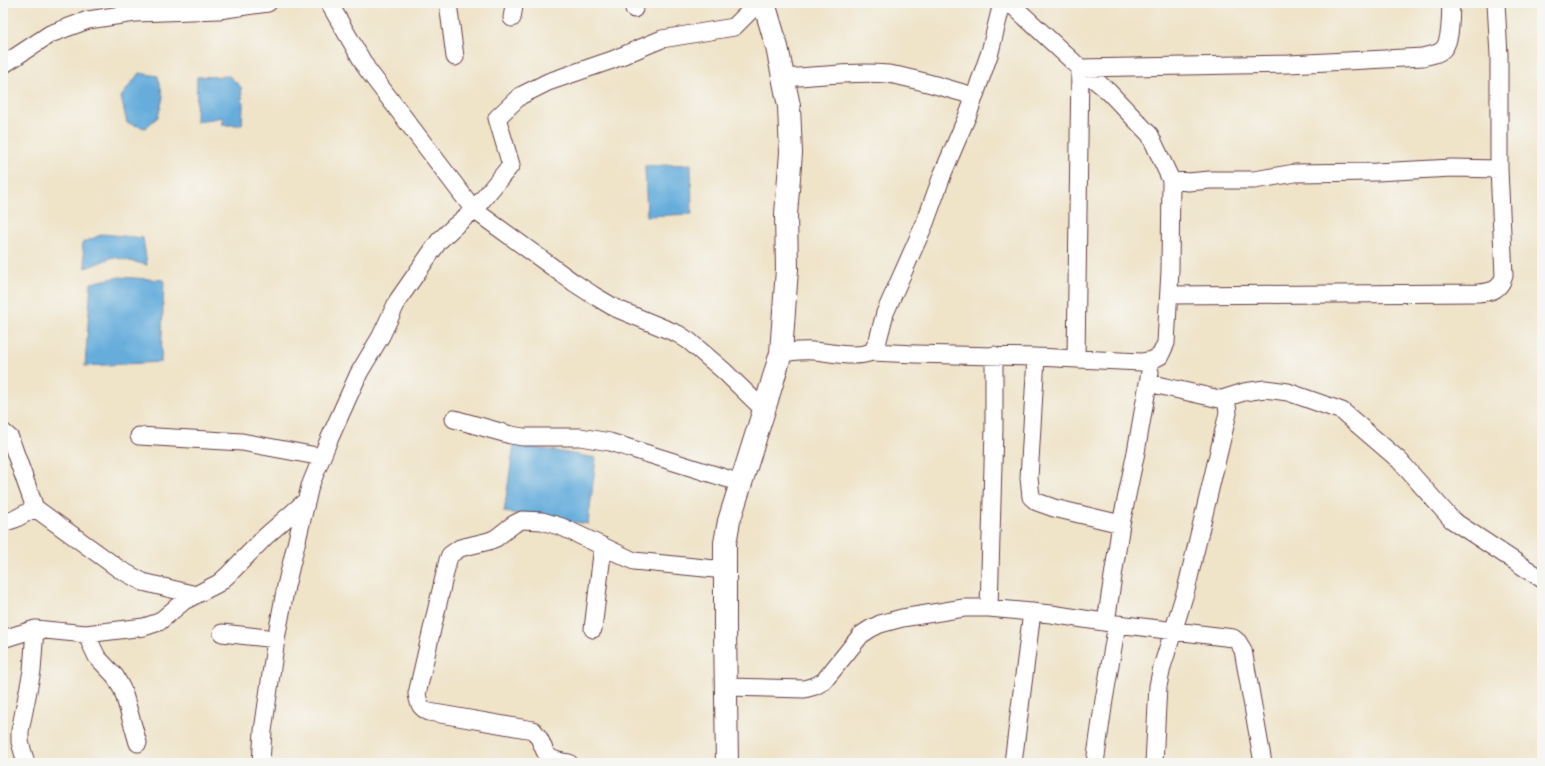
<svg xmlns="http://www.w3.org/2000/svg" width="1545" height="766" viewBox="0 0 1545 766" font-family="Sriracha,sans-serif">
	<rect width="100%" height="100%" fill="#f6f6f2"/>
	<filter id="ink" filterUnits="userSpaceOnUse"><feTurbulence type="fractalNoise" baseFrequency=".025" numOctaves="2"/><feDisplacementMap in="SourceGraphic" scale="8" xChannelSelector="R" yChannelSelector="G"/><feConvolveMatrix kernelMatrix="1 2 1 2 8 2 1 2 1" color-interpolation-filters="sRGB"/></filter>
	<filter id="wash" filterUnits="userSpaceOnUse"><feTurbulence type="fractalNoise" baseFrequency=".012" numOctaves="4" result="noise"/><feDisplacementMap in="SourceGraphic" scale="16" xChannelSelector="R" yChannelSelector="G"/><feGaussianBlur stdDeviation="0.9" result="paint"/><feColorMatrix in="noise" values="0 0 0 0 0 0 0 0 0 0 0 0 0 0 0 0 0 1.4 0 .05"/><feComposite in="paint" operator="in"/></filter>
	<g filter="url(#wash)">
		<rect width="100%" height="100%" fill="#efe3c8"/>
		<path fill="#66addc" stroke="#586684" d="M139,73L158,76L163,97L158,117L145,128L127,123L121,97Z
			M229,76L241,87L243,106L242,125H223L222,117L196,122L197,77Z
			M691,164L692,214L647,216L645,166Z
			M103,234L143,238L147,265L113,257L86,268L82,243Z
			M119,277L164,280L161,362L85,366L91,283Z
			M514,444L596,458L588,524L504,512Z"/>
	</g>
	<g filter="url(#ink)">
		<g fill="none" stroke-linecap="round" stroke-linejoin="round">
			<defs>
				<path id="minor" d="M329,3L367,69L474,210L573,282L593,295L615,308L678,334L689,341L724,371L764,410
					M448,3L455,57
					M634,9V3
					M512,18L514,6L513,3
					M3,65L50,34L88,20L135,13L219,10L268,3
					M1080,68L1289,64L1423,57C1428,55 1436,55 1441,51C1452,44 1450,16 1451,3
					M783,78C818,76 853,71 888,74C915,78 948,89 974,96
					M1171,180L1188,182L1210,180H1254L1295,173L1376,172L1452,168L1499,169
					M1169,295L1478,293C1492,292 1500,290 1504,276L1499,169V55L1496,3
					M872,352L915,354L1036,357L1141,362L1152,360L1160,356L1166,343L1170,270L1171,180L1150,135L1108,91L1080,68L1010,3
					M781,353C791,352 802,350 813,351C833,352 852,359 872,352L878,340L885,313L925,223L943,173L969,112L990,52L1002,3
					M1036,357L1029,478L1031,497L1037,502L1054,508L1121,524
					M1076,359L1080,68
					M1148,383L1224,400L1227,405L1228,413L1186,590L1162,667L1158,686L1154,763
					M1224,400L1225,398L1244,392L1265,389L1288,392L1342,411L1399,460L1452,520L1542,579
					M454,419L511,435L523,437H580L610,442L741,483
					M3,432L10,438L35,508L119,569L143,582L196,595
					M139,436L242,442L322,457
					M3,523L15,519L35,508
					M989,608L994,429V355
					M1106,622L1121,524L1136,452L1150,372
					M593,629L603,546
					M222,633L276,639
					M86,634L97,657L115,676L123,691L138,743
					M3,639L35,629L86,634L144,627L159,622L184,601L219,583L229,574L266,536L307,500
					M726,687L804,689L815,686L824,681L861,635L870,629L880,624L902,618L964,608H989L1051,614L1117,624L1233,638L1238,642L1243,650L1263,763
					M26,763L20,742V731L32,671L35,629
					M261,763L263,731L276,639L286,586L310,486L328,442L359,373L381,336L398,300L439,241L456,225L474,210L511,165L497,118L520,96L548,82L612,60L662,39L734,27L758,3
					M569,763C536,759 550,748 533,730L429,712C420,708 419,704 417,694L448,560L450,555L460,548L489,541L496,538L514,524L522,520L542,521L562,527L634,561L725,570
					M1013,763L1032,612
					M1095,763L1104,700L1117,624"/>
				<path id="major" d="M727,763L725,630V543L729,521L764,410L781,353L787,269L786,214L791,153L789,106L777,47L764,3"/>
			</defs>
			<use href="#minor" stroke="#633c43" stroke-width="19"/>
			<use href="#major" stroke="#633c43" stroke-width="24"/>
			<use href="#minor" stroke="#fff" stroke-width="17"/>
			<use href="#major" stroke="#fff" stroke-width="22"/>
		</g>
	</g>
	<rect width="1545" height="766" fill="none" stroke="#f6f6f2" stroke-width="16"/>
</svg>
